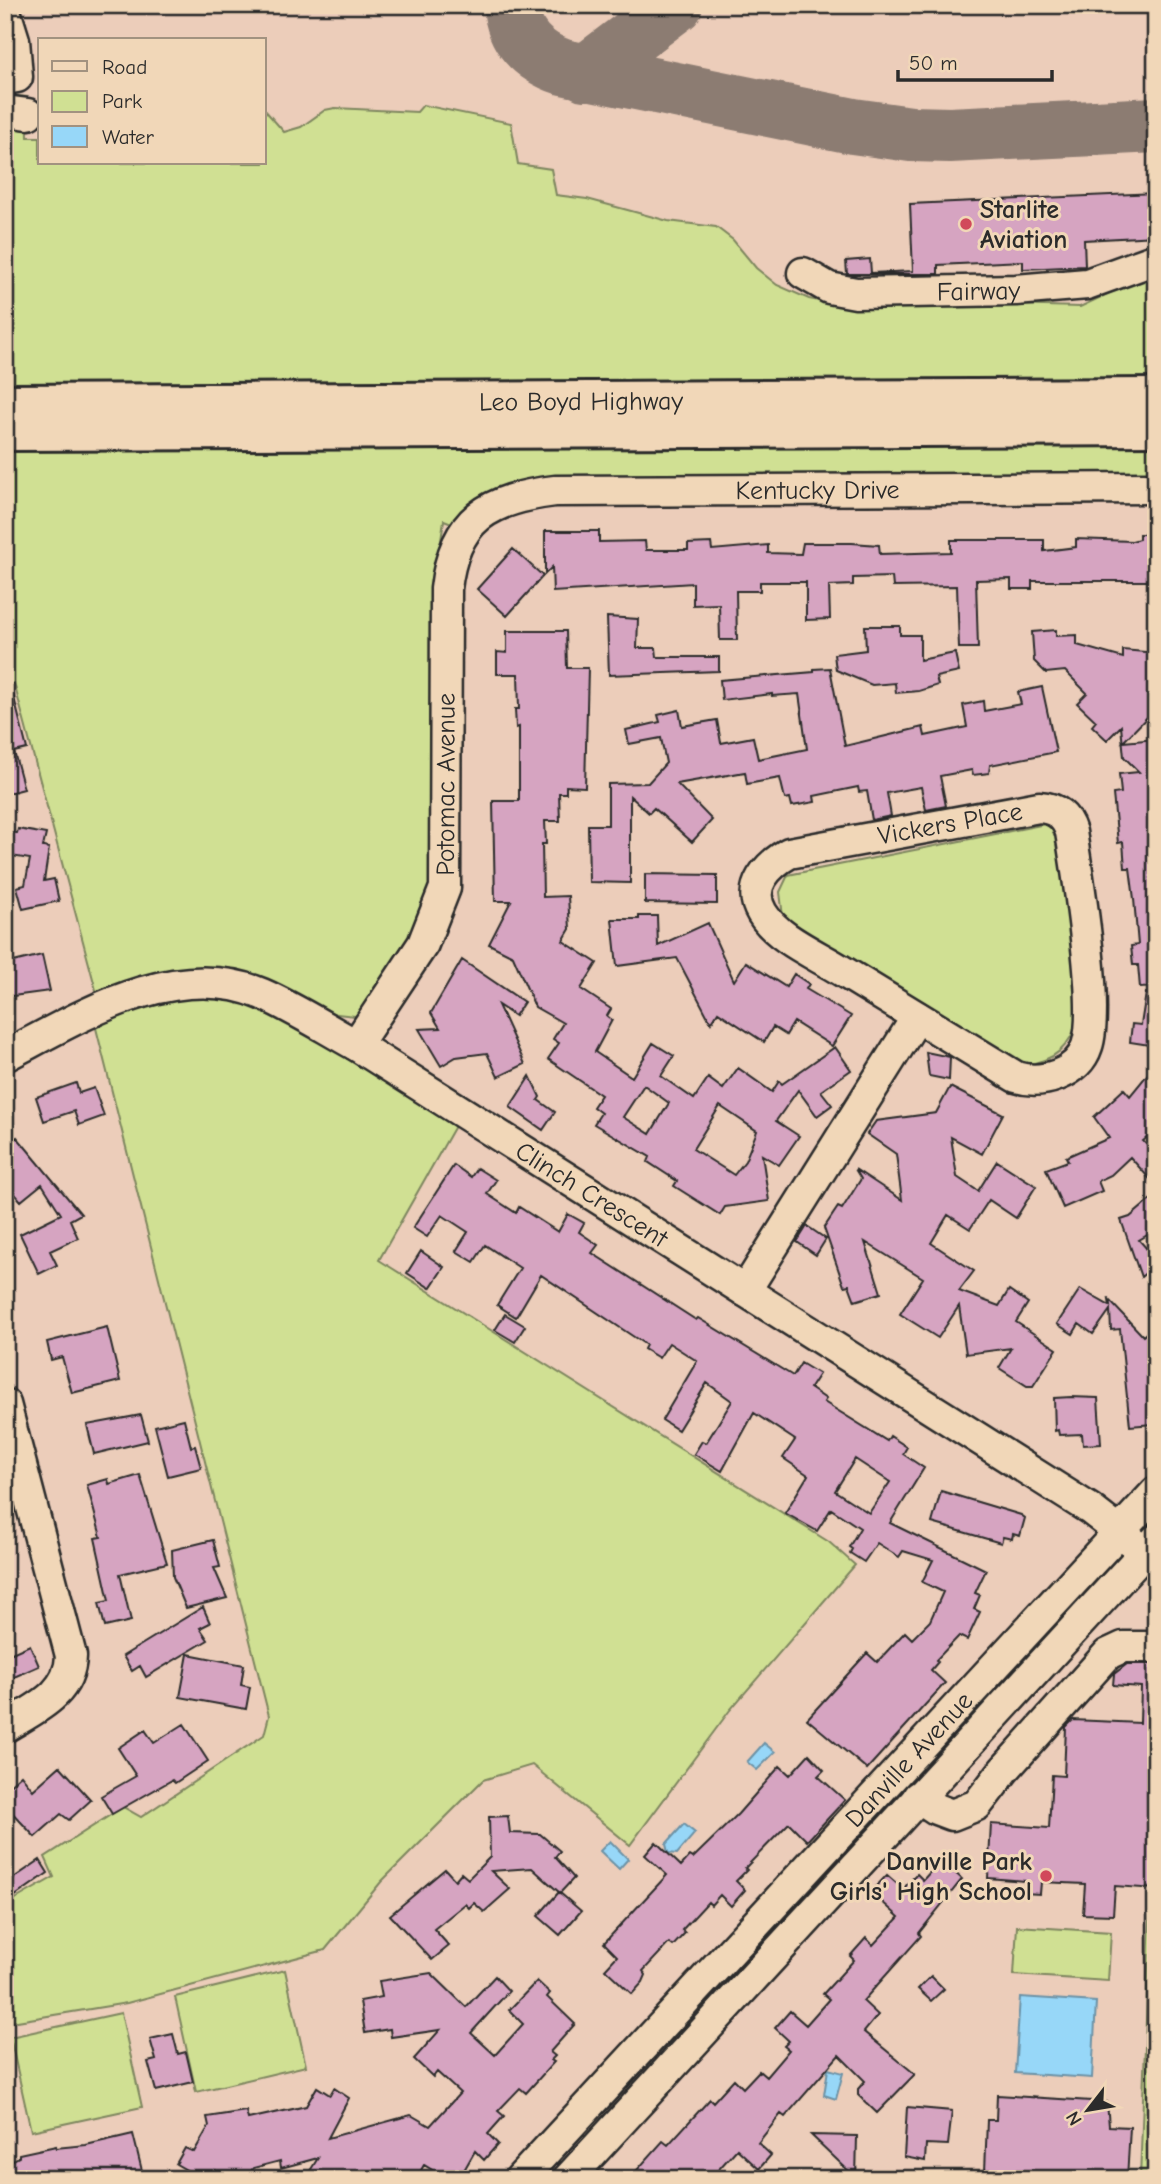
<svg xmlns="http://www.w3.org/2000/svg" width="1161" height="2184" viewBox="0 0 1161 2184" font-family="'Comic Neue',sans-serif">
	<rect width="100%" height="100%" fill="#eccdba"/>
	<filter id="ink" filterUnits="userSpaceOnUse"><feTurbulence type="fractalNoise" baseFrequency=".0143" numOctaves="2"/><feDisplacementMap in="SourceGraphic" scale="14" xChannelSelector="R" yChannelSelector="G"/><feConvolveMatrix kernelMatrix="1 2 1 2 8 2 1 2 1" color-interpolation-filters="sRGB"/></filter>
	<g filter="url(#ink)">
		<path fill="#d0e093" stroke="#7e865f" stroke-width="2" d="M5,95L27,97L28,137H40V163H264V109L284,132L301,127L325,110L335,108L417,112L423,105L511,123L518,164L551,169L556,195L587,199L668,221L716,227L733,240L756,268L777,285L809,299L851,307L967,304L1080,307L1156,271V382L5,390Z
			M1156,441V478L596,482L454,524L444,520L436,575L433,903L371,1007L355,1016L328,1013L281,986L245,977L97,994L14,683L5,684V442Z
			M1056,822L1062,848L1079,1018C1069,1048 1056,1060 1025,1065L783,917L780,892L788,875Z
			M161,996L222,997L256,1004L379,1076L455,1126L379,1260L829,1542L855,1565L730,1710L630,1845L532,1765L483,1780L381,1882L325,1950L127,2003L5,2023V1905L54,1877L45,1857L123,1807L141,1817L264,1735L269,1716L95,1024Z
			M1151,1888L1156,1889V2179H1140Z
			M1017,1926L1111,1932L1108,1981L1014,1975Z
			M285,1970L306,2066L196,2092L175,1997Z
			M121,2013L142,2107L31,2131L10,2037Z"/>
		<path fill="#97d7f8" stroke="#6c92a6" stroke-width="2" d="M764,1743L775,1752L757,1770L747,1762Z
			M684,1824L695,1833L677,1854L668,1853L666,1844Z
			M610,1841L628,1859L619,1869L600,1851Z
			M1020,1997L1096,2002L1092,2078L1015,2073Z
			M828,2069L843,2073L836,2099L824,2095Z"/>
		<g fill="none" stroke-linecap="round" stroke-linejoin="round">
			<path stroke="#8c7c72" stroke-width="56" d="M511,5C513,37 533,57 563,67L853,126L911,134L950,135L1156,125
				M585,73L675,5"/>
		</g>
		<path fill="#d6a4c1" stroke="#2b2b2b" stroke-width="2" fill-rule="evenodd" d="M1156,193V236L1084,240L1085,266L1023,269V261L938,265V274H847L846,261L870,259L871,273L913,271L910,204Z
			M545,531H599V542L645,541L646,550H688V544L711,543L712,550L768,545V553L801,554L803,543H852L879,545L880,554L951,552V540H1044V551L1076,547V539L1132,541L1139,539V534H1156V581H1032V589H1011V579L976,580L978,648H959L957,586L893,587L892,577L853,578V585L829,586L830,619L806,620V582H760V591H736L737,640H720L719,604L693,605V583L553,592L552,567L545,574Z
			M513,549L543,576L507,616L477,589Z
			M607,617L638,619L637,648H656L657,657H719V671L609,675Z
			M865,626H900V635H920V660L955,653L959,672L936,677L938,685L919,691L896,693L895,683L872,685L836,670L834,654L866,650Z
			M1056,630V636L1077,635V645L1123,658V650L1156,653V708L1123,742L1156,739V987L1140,988L1138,965H1133L1131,946L1138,945L1134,899L1130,868H1125L1123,842L1118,843L1113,794L1121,793L1119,774L1139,772L1124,757L1121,726L1107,740L1092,726L1096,721L1077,703L1087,693L1065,671L1046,673L1034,661L1032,632Z
			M507,631H566L567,668H588L585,787L566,786V793H559L560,821H545L546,844H542L543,897L568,896L570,929L563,941L597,963L581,989L611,1009L607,1016L612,1020L595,1052L632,1077L653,1043L674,1056L661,1076L694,1099L708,1078L723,1089L738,1068L772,1092L779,1081L782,1084L835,1047L851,1070L821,1091L832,1105L817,1116L798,1090L776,1121L799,1136L779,1165L762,1155L769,1201L725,1207L720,1215L674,1186L677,1181L648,1162L650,1157L594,1124L601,1113L593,1107L601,1095L548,1059L559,1043L553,1039L563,1023L535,1007L513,956L489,944L511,901H495L493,801H519V727L516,728L515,709H519L518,674H497V652L507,653ZM644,1085L669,1103L650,1134L623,1117ZM720,1106L757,1131L745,1161L734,1175L693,1149Z
			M830,668L845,746L923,727L925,736L967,727L963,705L983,701L984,711L1021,704L1018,692L1042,687L1056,752L990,765L989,773L973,775L972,770L940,776L946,806L926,810L921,787L887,793L891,816L872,820L867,791L859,792L858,787L814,796L815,802L792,806L790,798L785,799L780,778L747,784L745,772L677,784L712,820L692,842L654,808L649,813L630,796V883L589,882L588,825H608V784L648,783L666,763L661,738L629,744L626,730L660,722L658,715L679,710L682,726L717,720L721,743L753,737L758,759L807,749L799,694L772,696V694L722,700L720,680L814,672V669Z
			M5,686H11L27,749L14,752L24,789L5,794Z
			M18,829L46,834L43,847L49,848L44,881L54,879L59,901L23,909L17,887L25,885L30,859L5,855V831L17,833Z
			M645,874L717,875V904L645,903Z
			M639,916H657L658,946L708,923L734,981L746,962L786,987L794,974L809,984L806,989L851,1016L832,1046L794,1022L786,1035L773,1027L764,1042L718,1012L711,1023L677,958L617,966L612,919H639Z
			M42,955L50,991L5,997V964Z
			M462,960L524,1002L515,1016L498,1005L525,1064L498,1077L487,1053L456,1057L441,1066L419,1029L440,1028L431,1013Z
			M1146,993H1156V1046L1130,1042L1132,1024L1141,1025Z
			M926,1052L950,1057L949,1080L929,1076Z
			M1156,1064V1130L1143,1141L1156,1154V1186L1130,1157L1111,1175L1098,1181L1102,1191L1063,1208L1046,1169L1068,1161L1066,1157L1109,1138L1094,1117L1124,1089L1130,1096Z
			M530,1076L540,1097L538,1100L555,1112L543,1130L510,1107Z
			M76,1083L79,1093L94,1088L104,1116L79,1125L74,1111L44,1121L36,1097Z
			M950,1087L1003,1114L982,1154L951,1137L957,1177L978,1191L997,1161L1036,1186L1016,1218L989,1200L970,1229L948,1215L931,1243L974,1271L959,1291L999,1306L1009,1290L1028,1303L1016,1322L1057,1349L1033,1386H1027L999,1368L1011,1348L966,1354L959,1306L938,1338L900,1314L923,1278L865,1242L881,1293L855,1301L849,1285L844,1286L824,1228L838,1207L842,1209L861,1179L855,1169L902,1200L896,1154L867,1134L876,1121L936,1113Z
			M17,1137L81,1214L70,1220L78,1238L50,1251L57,1265L39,1274L20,1234L61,1214L42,1184L21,1201L5,1182V1147Z
			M454,1165L471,1177L477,1168L496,1180L487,1194L516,1213L519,1207L558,1232L568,1214L584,1223L579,1232L598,1245L592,1253L696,1320L698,1318L793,1376L801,1363L819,1374L810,1388L826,1399L824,1402L887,1441L890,1436L907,1447L903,1454L924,1468L890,1523L986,1570L975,1593L980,1595L974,1609L980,1612L967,1640L959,1636L936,1660L938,1662L931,1670L945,1683L867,1769L807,1719L867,1653L877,1662L905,1632L912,1639L930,1621L943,1592L922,1582L933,1560L903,1551L899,1557L877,1543L864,1562L850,1553L852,1549L849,1547L860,1528L831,1509L817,1531L785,1513L808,1475L783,1458L795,1440L754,1413L722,1471L694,1454L702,1441L706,1443L732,1401L707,1383L678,1430L662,1420L697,1361L669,1343L659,1358L644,1349L646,1345L541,1275L516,1317L497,1305L520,1268L485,1245L474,1262L456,1251L468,1232L442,1215L427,1237L413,1228ZM855,1459L890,1482L869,1513L835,1491Z
			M1156,1195V1230L1139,1240L1156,1259V1264L1141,1277L1121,1220L1130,1217Z
			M807,1226L826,1239L816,1255L797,1242Z
			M421,1251L444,1267L430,1288L407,1273Z
			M1080,1289L1110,1306L1109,1300L1143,1336L1156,1324V1417H1152L1153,1424L1130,1426L1120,1329L1111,1330L1110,1310L1093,1334L1079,1324L1073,1334L1057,1324Z
			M505,1314L525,1326L515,1342L495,1330Z
			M107,1327L120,1381L72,1393L62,1357L51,1360L47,1342Z
			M1071,1397L1098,1398L1101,1444L1083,1445L1082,1434L1059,1435L1058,1430L1055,1431L1054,1398Z
			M141,1415L148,1441L94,1454L87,1425Z
			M184,1419L191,1447L195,1446L201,1468L168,1476L155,1426Z
			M140,1475L167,1563L120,1574L131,1621L105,1627L99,1603L109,1601L95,1538L101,1537L87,1485L108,1479L109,1484Z
			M941,1491L1021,1515L1025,1518L1020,1536L1013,1534L1012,1539L1003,1537L1001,1543L932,1523Z
			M213,1540L220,1567L214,1568L227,1598L186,1608L173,1577L172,1550Z
			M203,1607L210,1623L200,1628L208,1640L146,1677L140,1666L132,1671L123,1656Z
			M30,1645L39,1666L5,1681V1656Z
			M188,1654L244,1665L241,1685L250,1687L246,1709L180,1697Z
			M1127,1664H1156V1889L1115,1886L1113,1915L1083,1914L1085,1884L1041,1882L1040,1894L1024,1893L1025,1881L988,1878L991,1824L1049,1828L1052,1775L1064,1776L1066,1727L1073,1720L1140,1723L1141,1687L1113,1685L1114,1674Z
			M184,1724L208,1761L175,1783L172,1780L112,1814L101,1796L136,1776L118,1748L145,1730L154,1743Z
			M809,1754L824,1770L818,1776L845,1800L807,1841L789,1823L745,1868L747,1870L736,1881L745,1890L731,1906L720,1895L711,1905L708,1902L682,1930L685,1933L673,1946L669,1943L643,1971L646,1975L643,1982L632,1994L605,1969L617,1956L604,1943L667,1875L645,1855L656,1842L681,1866L690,1856L693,1858L738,1814L780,1766L790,1775Z
			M60,1766L91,1800L69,1820L61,1814L35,1837L5,1805V1789L21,1775L33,1790Z
			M508,1816L510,1833L540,1834L560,1851L555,1857L574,1878L560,1893L532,1868L491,1871L510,1889L484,1912L474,1903L469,1908L465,1904L434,1929L449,1946L432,1960L390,1915L445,1869L455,1880L461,1873L468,1879L490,1857L489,1817Z
			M40,1860L48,1873L5,1903V1884Z
			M941,1860L962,1879L919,1933L921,1936L863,2001L878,2015L864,2032L915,2074L877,2113L858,2095V2089L865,2081L839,2055L785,2117L781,2114L758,2143L771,2155L759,2169L737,2149L710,2179H629L663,2141L668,2145L710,2099L713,2102L734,2079L743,2088L759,2071L766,2077L789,2050L784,2046L789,2041L775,2028L790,2011L806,2025L829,1999L823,1994L854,1960L850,1956L866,1938L873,1945L899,1917L871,1892L887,1875L903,1889L917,1874L923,1880Z
			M559,1892L581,1911L560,1935L538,1916Z
			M431,1973L466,2007L495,1976L509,1991L471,2033L495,2055L523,2024L509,2010L537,1981L550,1993L547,1997L575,2024L550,2052L555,2056L551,2060L554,2062L526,2093L520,2088L498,2111L504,2116L488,2134L498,2144L484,2160L475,2151L459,2179H447L424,2165L416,2179H305L318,2158L281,2168L280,2161L253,2168L246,2179H229L214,2170L209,2179H184L188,2171L176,2164L185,2148L194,2152L209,2126L207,2117L246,2111L248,2119L306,2106L317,2087L330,2095L334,2088L349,2098L328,2138L411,2115L430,2126L460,2093L437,2072L433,2077L414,2059L440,2030L391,2037L390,2029L365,2033L360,2001L382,1997L379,1981Z
			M931,1976L944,1989L931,2001L918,1989Z
			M173,2034L178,2054L186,2052L193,2082L156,2091L148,2062L156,2060L150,2039Z
			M997,2095L1107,2102L1109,2126L1130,2127L1127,2179H999V2173L985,2172L987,2120H996Z
			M907,2107L952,2111L948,2145L926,2144L925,2161L904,2157Z
			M133,2134L144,2179H5V2164L19,2157V2154L56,2146V2148L86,2145Z
			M811,2135L857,2136L856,2178Z"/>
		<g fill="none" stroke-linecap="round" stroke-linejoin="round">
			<defs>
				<g id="minor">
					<path d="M5,11L14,40L17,77L5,79"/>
					<path d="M5,111L28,114"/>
					<path id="s1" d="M803,273L829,288L856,293L1016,290L1087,284L1156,259"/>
					<path d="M1039,807C1056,808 1066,816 1071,832C1078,877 1100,1008 1087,1046C1078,1074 1042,1085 1016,1077C957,1041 898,1005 839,969C815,954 777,938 762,913C746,887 768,865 789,853Z"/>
					<path id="s2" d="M356,1045L423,944L445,888L446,589C454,518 489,499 555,491L1156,488"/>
					<path id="s3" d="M5,1056C80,1017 174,957 262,994C294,1008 325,1028 356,1045L1090,1509L1144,1551"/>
					<path d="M745,1291L917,1017"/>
					<path d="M5,1404L71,1656C70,1695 34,1709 5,1727"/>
					<path d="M918,1797L936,1809L952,1815L977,1805L1004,1770L1108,1654L1123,1647H1156"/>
					<path id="s4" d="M520,2179L1156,1492"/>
					<path d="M568,2179L1156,1540"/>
				</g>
				<g id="highway">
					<path id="s5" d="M5,404L1156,398"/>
					<path d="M5,431L1156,426"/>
				</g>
			</defs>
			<use href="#minor" stroke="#2b2b2b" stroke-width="35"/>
			<use href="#highway" stroke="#2b2b2b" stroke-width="44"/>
			<use href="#minor" stroke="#f1d7b8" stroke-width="30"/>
			<use href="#highway" stroke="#f1d7b8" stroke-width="38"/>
		</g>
	</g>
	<g fill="#d1495b" stroke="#f1d7b8" stroke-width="2.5">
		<circle cx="966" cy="224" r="7"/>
		<circle cx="1046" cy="1876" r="7"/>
	</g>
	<g text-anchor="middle" stroke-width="6" stroke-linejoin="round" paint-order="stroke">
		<g font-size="26" font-weight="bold" fill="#2b2b2b" stroke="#f1d7b8" text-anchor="start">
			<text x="980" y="218">Starlite<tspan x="980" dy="30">Aviation</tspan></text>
			<text x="1032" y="1870" text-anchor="end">Danville Park<tspan x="1032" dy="30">Girls' High School</tspan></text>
		</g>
		<g font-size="26" fill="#2b2b2b" stroke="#f1d7b8">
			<text dy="9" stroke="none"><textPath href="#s1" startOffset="180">Fairway</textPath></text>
			<text dy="9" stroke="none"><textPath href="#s5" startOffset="576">Leo Boyd Highway</textPath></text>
			<text dy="9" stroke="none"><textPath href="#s2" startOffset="906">Kentucky Drive</textPath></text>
			<text dy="9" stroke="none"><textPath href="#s2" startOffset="285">Potomac Avenue</textPath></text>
			<text transform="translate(950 823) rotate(-10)" y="9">Vickers Place</text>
			<text dy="9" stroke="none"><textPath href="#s3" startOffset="660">Clinch Crescent</textPath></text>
			<text dy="9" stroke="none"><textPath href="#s4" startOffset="572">Danville Avenue</textPath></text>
		</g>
	</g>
	<rect width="1161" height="2184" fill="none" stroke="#f1d7b8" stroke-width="28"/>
	<rect x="14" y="14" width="1133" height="2156" fill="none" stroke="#2b2b2b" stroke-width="2.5" filter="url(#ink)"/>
	<rect x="38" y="38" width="228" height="126" fill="#f1d7b8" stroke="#a29280" stroke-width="2"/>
	<rect x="52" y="61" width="35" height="10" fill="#f1d7b8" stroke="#a29280" stroke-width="2"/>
	<text x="102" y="74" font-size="21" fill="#2b2b2b">Road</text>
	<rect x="52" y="91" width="35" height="21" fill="#d0e093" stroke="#a29280" stroke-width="2"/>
	<text x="102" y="108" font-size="21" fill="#2b2b2b">Park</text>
	<rect x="52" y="126" width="35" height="21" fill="#97d7f8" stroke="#a29280" stroke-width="2"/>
	<text x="102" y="144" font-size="21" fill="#2b2b2b">Water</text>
	<g transform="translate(1088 2110) rotate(239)" stroke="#f1d7b8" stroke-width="5" paint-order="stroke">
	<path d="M0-5L12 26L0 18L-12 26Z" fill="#2b2b2b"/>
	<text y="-10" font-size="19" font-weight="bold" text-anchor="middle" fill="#2b2b2b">N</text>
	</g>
	<path d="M898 70v10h154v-10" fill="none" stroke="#2b2b2b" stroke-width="3.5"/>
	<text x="909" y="70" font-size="21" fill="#2b2b2b" stroke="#f1d7b8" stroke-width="5" paint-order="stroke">50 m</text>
</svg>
